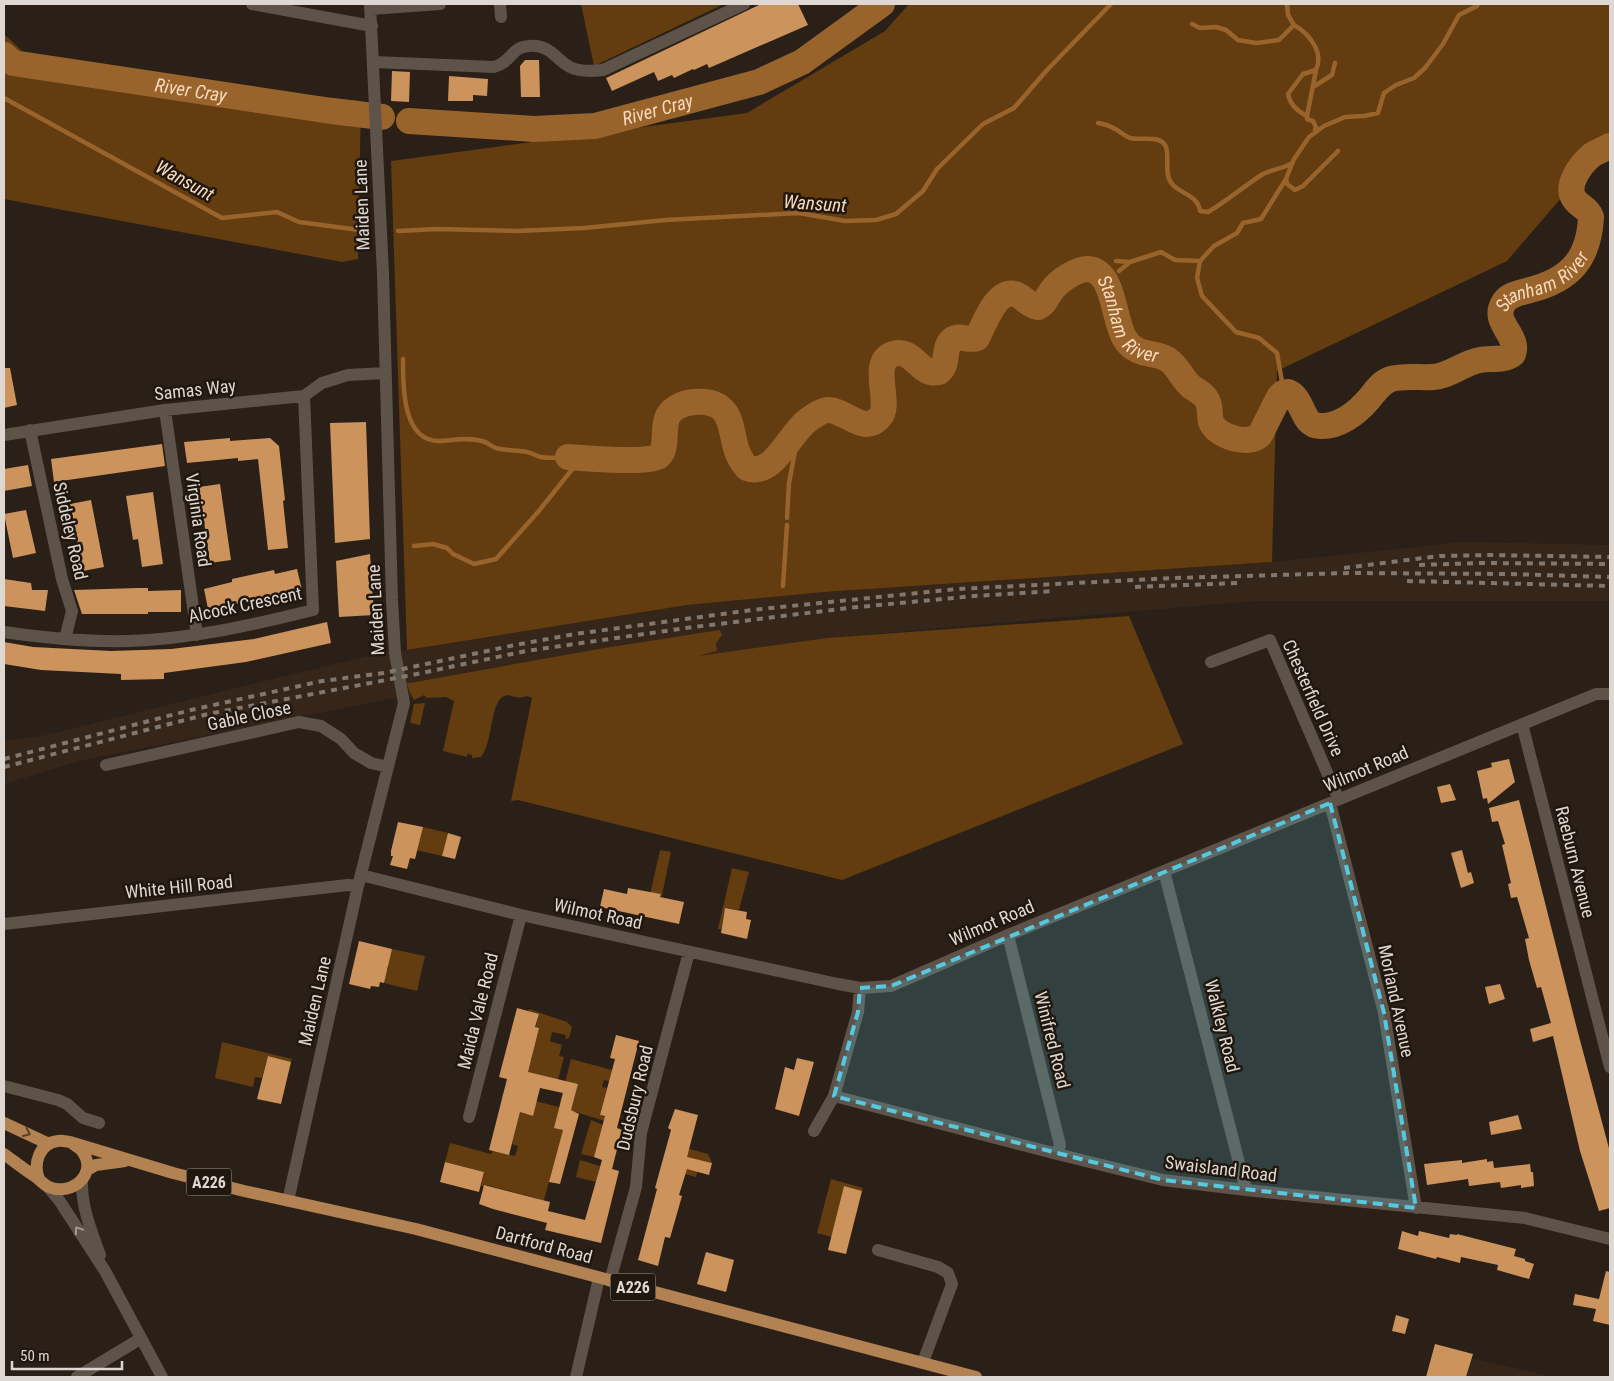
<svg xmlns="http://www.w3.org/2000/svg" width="1614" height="1381" viewBox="0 0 1614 1381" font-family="'Roboto Condensed',sans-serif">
	<rect width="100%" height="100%" fill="#2a2018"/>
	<path fill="#352619" d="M1464,542L1610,545V601H1254L827,638L538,679L421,697L389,699L79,761L4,784V741L42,736L387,651L407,650L687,605L824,592L1272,562Z
		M1472,1358L1548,1376V1377H1467Z"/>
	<path fill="#633c10" d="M581,4H724L594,66Z
		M909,4H1610V141L1507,261L1277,371L1272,562L824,592L687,605L407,650L391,161L747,113L885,31Z
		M4,34L36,64L361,101L358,259L342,262L4,199Z
		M1129,616L1183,744L842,880L518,800L511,801L532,698L527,696C515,701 512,693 504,696C490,702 493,743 481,757L472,758V755L467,754V757L443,751L454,701L446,697L427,698L424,695L414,700L409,690L407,683H410L604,648L720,630L722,635L716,643L717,651L698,656L827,638Z
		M425,703L420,725L410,723L414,704Z
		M423,827L448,833L442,856L412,849Z
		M660,850L671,852L661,900V894L656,893L649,899Z
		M732,868L749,872L739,910L725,908L721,929H718Z
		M392,949L425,956L417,991L384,983L385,977L373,974L375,969L387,971L389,966L384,965Z
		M529,1009L567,1022L572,1027L569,1038L565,1039L566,1035L552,1032L550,1041L562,1045L559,1056L564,1057L558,1080L525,1072L527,1060L531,1061C535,1046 534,1030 539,1014L528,1011Z
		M222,1042L292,1059L291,1062L268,1056L262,1078L255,1077L253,1087L215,1078Z
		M571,1059L612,1070L609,1081L604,1080L602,1087L607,1088L600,1115L606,1117L605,1121L569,1110L539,1218V1199L487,1185L486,1187L481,1186L484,1172L445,1162L450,1143L491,1154L493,1151L515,1156L518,1146L512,1144L520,1112L533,1116L535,1106L502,1097L503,1093L559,1107Z
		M591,1120L603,1125L594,1157L581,1154Z
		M686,1148L708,1154L712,1163L700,1160L696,1177L681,1173Z
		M580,1160L600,1166L596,1182L576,1177Z
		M831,1179L863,1188L862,1191L844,1186L832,1237L817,1233Z"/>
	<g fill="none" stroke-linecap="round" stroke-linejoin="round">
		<path stroke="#99642c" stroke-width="4.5" d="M1287,4L1288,15L1294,25
			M1192,24L1200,28L1216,27L1226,30L1238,40L1256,43L1279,40L1294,25C1310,34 1324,53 1316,70L1303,74L1288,94C1290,105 1297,111 1307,116V119L1313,121L1316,127L1315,130
			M1313,87L1332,75L1335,63
			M4,98L222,218L277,212L299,222L367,231
			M1307,116L1316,70
			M1098,123C1103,124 1109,125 1113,128C1119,130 1124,136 1130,138C1140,141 1161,134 1166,147C1170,159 1163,175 1173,185C1182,194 1198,196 1200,211L1208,212C1227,201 1244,186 1263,174C1273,169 1283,169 1292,163
			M1286,179L1287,184L1295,190L1303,186L1338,151
			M398,231L438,229L517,231L584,228L666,220L799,213L845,221L876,220L896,214L923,191L937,169L983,124L1014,108L1047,70L1111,4
			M1116,261L1130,262L1161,252L1175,260L1200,261
			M1119,271L1129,263
			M403,359C403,386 402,442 440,441C454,440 469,437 482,441C487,442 491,446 496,448C507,451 517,450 527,452C532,453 536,456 541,457C550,459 560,457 568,457
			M1282,382L1277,353L1259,338L1236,332L1202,296L1197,278L1200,261L1214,246L1237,233L1243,223L1261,219L1286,179L1294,159L1309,137L1324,126L1345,117L1364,116L1378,113L1384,93L1396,85L1414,78L1425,68L1443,44L1459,15L1477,6L1478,4
			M787,518L789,483L797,441L796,431
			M414,546L433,544L447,548L453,554L474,564L496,559L538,512L578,462L586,459
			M783,586L787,525"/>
		<g stroke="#99642c" stroke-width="26">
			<path id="s1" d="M4,55L13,63L331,111L382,117"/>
			<path id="s2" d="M409,121L534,129L595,126L759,82L802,62L882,4"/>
			<path id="s3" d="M568,457C583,458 649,464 659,456C668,449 662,427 668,416C677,400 709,397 722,409C732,418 732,436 736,448C738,456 742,462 747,468C775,478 790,430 811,418C816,415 822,410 828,410C846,410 864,436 880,417C892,403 869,362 893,354C914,347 919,377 939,372C949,364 943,351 950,342C957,332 968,342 977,338C984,325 996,289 1015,294C1024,297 1028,305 1038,307C1046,303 1047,297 1052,290C1059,281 1076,269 1088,269C1115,271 1113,321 1125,339C1138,359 1158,350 1171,362C1180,370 1184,382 1193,388C1199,392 1204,394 1207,400C1211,407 1209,415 1211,422C1217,437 1249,446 1260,435L1279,397L1283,393L1288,392C1304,398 1301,426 1320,426C1339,427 1357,413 1369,399C1375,392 1381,382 1391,379C1404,375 1420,378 1433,377C1450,376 1463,363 1480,360C1491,358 1504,361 1513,354C1520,336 1492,323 1503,304C1508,294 1520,293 1530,290C1570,280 1589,259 1591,217C1588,208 1580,207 1575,200C1564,186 1581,164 1592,155C1598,151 1604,149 1610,146"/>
		</g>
	</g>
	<path fill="#cc935d" d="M761,4H798L808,25L709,68L707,64L694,70L693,69L674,78L672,75L658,81L654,72L612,91L606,78Z
		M525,60H539L540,97H521L520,66Z
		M392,71L410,72L409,102L391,101Z
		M449,76L488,79L487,96L473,95V101H448Z
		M4,368H10L17,405L4,408Z
		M366,422L370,539L335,543L330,423Z
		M230,438V441L270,438L279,446L285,500L283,501L288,548L268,550L258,459L238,461V458L187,463L184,442Z
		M162,444L165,466L54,482L51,459Z
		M28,465L32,486L4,491V469Z
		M220,484L231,560L210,563L199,487Z
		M153,492L163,564L142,567L138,539L133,540L126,496Z
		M91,500L104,567L83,571L70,504Z
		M26,510L36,553L13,558L4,514Z
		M370,554L374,615L339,617L336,561Z
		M297,569L302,590L280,594V596L208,609L204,589L232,582V579L274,570L275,574Z
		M4,579L31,583L32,590H48L45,611L4,606Z
		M137,588H148V591L181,590V612H148V614H82L74,590Z
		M327,622L331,643L246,662L164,673V679L121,680V674L41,670L4,664V642L33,647L111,651L171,649L254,639Z
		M1509,759L1515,782L1488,804L1487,798L1483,799L1477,771L1492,767L1491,763Z
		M1450,784L1456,800L1441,803L1437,787Z
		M1519,800L1577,1029L1610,1152V1208L1599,1211L1580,1151L1553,1036L1533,1042L1530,1029L1551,1023L1541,987L1537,988L1529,960L1525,939L1529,938L1517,897L1511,898L1508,884L1511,883L1502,845L1505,844L1498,821L1492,822L1489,808Z
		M398,822L423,827L415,859L410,858L407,869L390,865L393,856H391V851Z
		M448,833L461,837L455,859L442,856Z
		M1462,850L1468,873L1471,872L1474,883L1461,888L1451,853Z
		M628,888L661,894L660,897L684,902L679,924L600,907L604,889L627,894Z
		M725,908L747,912L746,919L751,920L747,939L721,933Z
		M359,941L392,949L384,983L380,982L379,987L371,986L370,989L349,984Z
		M1500,984L1505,999L1489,1004L1485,987Z
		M517,1008L539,1014L535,1027L539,1028L528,1072L578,1084L571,1110L579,1114L560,1184L549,1182L563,1130L554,1128L563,1093L540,1088L533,1116L520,1112L509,1155L489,1150L507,1079L499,1077Z
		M616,1035L639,1041L617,1128L622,1130L612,1169L619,1171L601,1243L545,1230L547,1223L493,1209L479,1204L484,1185L550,1202L548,1211L585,1220L602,1160L594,1157L605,1116L600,1115L615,1059L610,1058Z
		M268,1056L291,1062L281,1104L257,1099Z
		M797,1058L814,1062L799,1116L775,1109L785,1067L794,1070Z
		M675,1109L698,1115L687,1157L712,1163L709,1175L687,1169L679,1195L682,1196L670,1238L665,1237L658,1266L638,1260L657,1189L655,1188L671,1130L668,1128Z
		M1518,1115L1522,1129L1491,1135L1489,1122Z
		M1487,1159V1162L1493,1161L1494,1168L1530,1164L1531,1172H1533L1534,1186L1521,1188V1185L1501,1188L1500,1182L1469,1186L1468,1179L1427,1185L1424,1164L1462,1160V1163Z
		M445,1162L484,1172L479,1192L440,1182Z
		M844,1186L862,1191L846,1254L828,1250Z
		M1402,1231L1418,1236L1419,1231L1449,1238L1450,1234L1457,1235V1234L1516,1249L1514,1256L1525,1259V1261L1534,1264L1529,1279L1497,1270L1498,1265L1461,1257L1460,1263L1437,1257L1436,1259L1398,1249Z
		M706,1252L734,1260L726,1292L697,1284Z
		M1606,1271L1610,1272V1325L1593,1321L1596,1309L1573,1305L1575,1294L1599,1299Z
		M1396,1315L1409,1319L1405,1334L1392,1331Z
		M1435,1344L1473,1354L1466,1377H1426Z"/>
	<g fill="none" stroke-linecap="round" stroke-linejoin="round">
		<path stroke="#5e5349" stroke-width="12" d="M252,4L372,26
			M500,4L501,17
			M371,9L440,4
			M374,62L494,67C512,62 511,47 529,46C552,44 557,62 572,68C582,72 593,71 603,70L744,4
			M165,410L197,635
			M30,430L62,579L72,611L65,639
			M4,435L165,410L304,396L322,383L348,375L385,373
			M4,632C45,638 87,642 129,641C191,639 253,625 313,610L304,396
			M1211,662L1270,640L1338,798
			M1522,724L1610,1067
			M106,765L299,722L321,726L341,739L354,753L371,763L388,767
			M1330,803L1384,1013L1416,1208
			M1164,871L1246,1190
			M361,875L521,915L838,984L860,988L891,986L1008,935L1596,694H1610
			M4,924L348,885L358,886
			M1008,935L1060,1145L1057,1154
			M4,1086L58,1100L67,1104L83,1118L99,1123
			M834,1096L1057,1154L1163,1180L1246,1190L1525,1218L1610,1239
			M469,1117L521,915
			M814,1131L834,1096L858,1012L860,988
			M288,1201L358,886L404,703L395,653L392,600L383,274L370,4
			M878,1250L938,1267L948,1273L952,1284L923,1362
			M610,1281L636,1187L641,1133L689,952
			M77,1377L140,1339
			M576,1377L599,1278"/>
		<path stroke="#5e5349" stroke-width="12" d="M82,1180C81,1206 91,1230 100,1255
			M48,1187L59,1200L105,1271L162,1377"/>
		<path stroke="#b28252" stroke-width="12" d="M4,1123L49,1144
			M4,1154C15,1162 25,1170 36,1177C40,1180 44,1185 49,1187C72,1197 99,1173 82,1151C80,1148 76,1146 73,1144
			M87,1170L96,1165L125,1161
			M39,1179C33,1164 39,1143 58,1141C62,1140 67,1142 70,1142L173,1173L244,1191L416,1229L976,1377"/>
		<path stroke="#7f7770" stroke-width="4" stroke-dasharray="6 6" stroke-linecap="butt" d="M1419,565L1481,563L1610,564
			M1344,568L1440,556L1488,555L1610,557
			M1407,581L1610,586
			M1135,587L1237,583
			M4,759L191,710L322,681L384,673L515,645L575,634L752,610L957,589L1174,578L1348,573L1508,574L1610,577
			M4,767L208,714L412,675L526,651L686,628L848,608L974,596L1055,591"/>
	</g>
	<defs><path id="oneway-chevron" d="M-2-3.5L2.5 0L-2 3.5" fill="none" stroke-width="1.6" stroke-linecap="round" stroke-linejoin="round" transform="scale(1.25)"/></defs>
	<use stroke="#5a4229" href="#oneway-chevron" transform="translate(27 1133) rotate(25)"/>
	<use stroke="#a59c94" href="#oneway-chevron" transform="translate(78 1230) rotate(-124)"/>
	<path fill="#56c9e1" fill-opacity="0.2" stroke="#56c9e1" stroke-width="4" stroke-dasharray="10 6" stroke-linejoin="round" d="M1330,803L1384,1013L1416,1208L1163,1180L834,1096L858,1012L860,988L891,986Z"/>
	<g text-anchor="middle" stroke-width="5" stroke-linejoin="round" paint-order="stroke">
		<g fill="#20170e" stroke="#a69e97" stroke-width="1">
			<rect x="186.5" y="1168.5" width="45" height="27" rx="4"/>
			<rect x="610.5" y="1273.5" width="45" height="27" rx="4"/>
		</g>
		<g font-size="16" font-weight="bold" fill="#dfd8d2">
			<text x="209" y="1188">A226</text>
			<text x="633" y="1293">A226</text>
		</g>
		<g font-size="18" fill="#dfd8d2" stroke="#20170e">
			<text transform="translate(362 205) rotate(-92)" y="6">Maiden Lane</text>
			<text transform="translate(195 390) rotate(-6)" y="6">Samas Way</text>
			<text transform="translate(198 520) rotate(82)" y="6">Virginia Road</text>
			<text transform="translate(70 531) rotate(77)" y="6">Siddeley Road</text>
			<text transform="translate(245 605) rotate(-12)" y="6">Alcock Crescent</text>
			<text transform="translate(376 610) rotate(-93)" y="6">Maiden Lane</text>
			<text transform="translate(1313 698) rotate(66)" y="6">Chesterfield Drive</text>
			<text transform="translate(249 716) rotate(-12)" y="6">Gable Close</text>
			<text transform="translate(1366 769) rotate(-23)" y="6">Wilmot Road</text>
			<text transform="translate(1575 862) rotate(76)" y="6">Raeburn Avenue</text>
			<text transform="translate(179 887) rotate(-6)" y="6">White Hill Road</text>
			<text transform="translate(598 914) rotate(12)" y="6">Wilmot Road</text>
			<text transform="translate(992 923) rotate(-23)" y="6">Wilmot Road</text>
			<text transform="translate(315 1001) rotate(-77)" y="6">Maiden Lane</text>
			<text transform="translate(1396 1001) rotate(78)" y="6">Morland Avenue</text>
			<text transform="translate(478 1011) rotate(-76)" y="6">Maida Vale Road</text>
			<text transform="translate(1222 1026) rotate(76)" y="6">Walkley Road</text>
			<text transform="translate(1052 1040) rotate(76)" y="6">Winifred Road</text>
			<text transform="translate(635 1098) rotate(-77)" y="6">Dudsbury Road</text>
			<text transform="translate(1221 1169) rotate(7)" y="6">Swaisland Road</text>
			<text transform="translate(544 1245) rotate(15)" y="6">Dartford Road</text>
		</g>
		<g font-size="19" font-style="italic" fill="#f9d9bc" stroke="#20170e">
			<text dy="7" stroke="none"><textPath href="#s1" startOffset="192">River Cray</textPath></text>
			<text dy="7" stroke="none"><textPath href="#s2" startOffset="251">River Cray</textPath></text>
			<text transform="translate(185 180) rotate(29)" y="7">Wansunt</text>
			<text transform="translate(815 203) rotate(4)" y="7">Wansunt</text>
			<text dy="7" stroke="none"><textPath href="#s3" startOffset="1441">Stanham River</textPath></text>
			<text dy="7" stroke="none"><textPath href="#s3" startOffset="826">Stanham River</textPath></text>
		</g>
	</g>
	<rect width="1614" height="1381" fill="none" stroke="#dfd8d2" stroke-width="10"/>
	<path d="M12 1361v8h110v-8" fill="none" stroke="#dfd8d2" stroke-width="2.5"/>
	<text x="20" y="1361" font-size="15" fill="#dfd8d2" stroke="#20170e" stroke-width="4" paint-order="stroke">50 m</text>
</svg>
